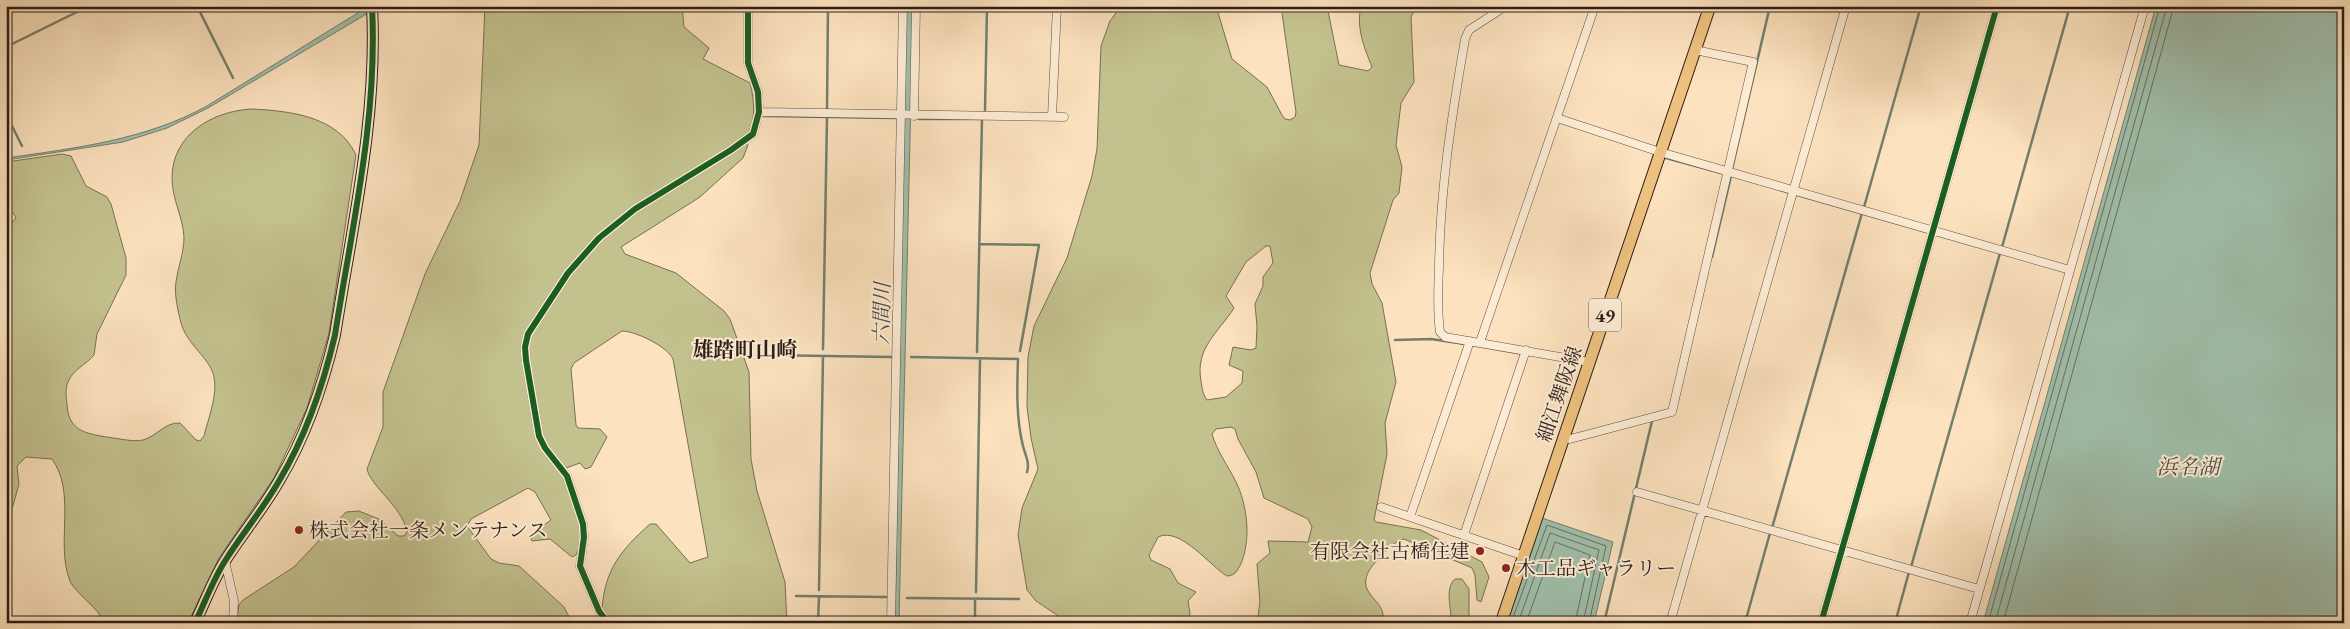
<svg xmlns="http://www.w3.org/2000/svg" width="2350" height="629" viewBox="0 0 2350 629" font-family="'EB Garamond','Noto Serif JP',serif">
	<rect width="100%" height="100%" fill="#fce2be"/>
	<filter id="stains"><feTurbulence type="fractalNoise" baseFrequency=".004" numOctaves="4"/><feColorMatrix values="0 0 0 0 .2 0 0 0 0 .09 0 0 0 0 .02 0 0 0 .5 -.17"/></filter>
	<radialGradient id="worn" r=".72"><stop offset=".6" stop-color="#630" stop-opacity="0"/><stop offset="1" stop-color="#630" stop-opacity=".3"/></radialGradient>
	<path fill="#c3c28f" stroke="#787054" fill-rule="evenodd" d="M485,6H682L684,27L709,48L703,59L750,83C754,99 757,124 745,137L654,194L566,271L525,333L537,437L561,471L582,531L579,548L576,555L572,557L550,539L532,541L530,535L551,520L535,492L528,488L471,519L467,526L491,559L499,563L519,566L564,607L572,623H236L239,605L243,600L294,567L346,512L359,511L381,520L398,536H404L407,532C402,506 371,487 367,469L383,427V392L425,274L460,201L479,145Z
		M1121,6H1216L1232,59L1267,87L1282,115L1285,119L1290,120L1295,117L1296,112L1281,6H1327L1339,65L1368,71L1372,67C1364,47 1356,28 1361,6H1417L1411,17L1414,82L1401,103L1396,145L1402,167L1399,193L1393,200L1370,273L1372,284L1382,303L1396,382L1385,423L1387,454L1374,520L1376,522L1421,530L1482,562L1489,577L1481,602L1477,600L1475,575L1472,568L1404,539C1395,541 1389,548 1382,555C1341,595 1391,596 1382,623H1257L1260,602L1257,564L1270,553L1268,541L1308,542L1312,527L1308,519L1264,498L1256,472L1238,439L1235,429L1231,427L1216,429L1212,434C1217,451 1228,466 1236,482C1247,504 1251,537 1242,561C1239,568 1236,576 1227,576C1211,567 1180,526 1158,537L1149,555L1151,560L1170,569L1178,583L1196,592L1188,601L1190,613L1188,623H1060L1057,615L1036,601L1027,590L1018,535L1022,508L1038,469L1031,438L1027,407L1028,357L1034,326L1067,258L1092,176L1097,149L1101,46L1110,21ZM1266,246H1270L1273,263L1263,277V286L1255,304L1257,326L1256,348L1251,350L1233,347L1229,365L1243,371L1242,383L1226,397L1207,400C1203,395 1202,388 1201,381C1195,348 1218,333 1234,308L1226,296L1246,262Z
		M252,109C290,111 338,116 356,155L329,333L307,408L274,478L219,558L188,623H102C103,610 76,595 70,581C55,543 77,494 52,459L26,457L17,466L19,484L6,531V230L16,218L6,201V162L62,154L71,156L86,186L107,197L111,204L126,258V275L97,334L94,355C86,365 73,369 68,382C65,389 66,397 67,404C68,433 89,434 113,438C122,439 133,442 143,440C157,436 165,422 180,423L196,440L200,441L204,436C208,419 218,395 214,377C211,359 187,345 181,323C178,311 174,294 176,282C178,267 184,253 184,237C183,217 172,199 172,178C172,134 213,111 252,109Z
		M747,143L748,145L743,158L700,197L621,247L625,254L676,273L724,311L730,319L749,372L751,459L757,491L785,582L787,623H614L602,609C605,569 621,550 650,524H656L690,563L708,557L673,359C667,346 635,331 622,331L574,363L571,369L576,425L578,428L600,429L607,437L591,467L585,469L580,463L566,468L550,451L542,435L527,347L530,335L570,274L601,240L637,211Z
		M1455,579H1462L1469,589V623H1451C1452,609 1444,589 1455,579Z"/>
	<path fill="#a0bfab" stroke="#727f70" d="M369,6H380L208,108L167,128L123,142L6,160V158C76,148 145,140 207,106Z
		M906,6H913L899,623H895Z
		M2156,6H2344V623H1983Z
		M1542,518L1613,542L1594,623H1506Z"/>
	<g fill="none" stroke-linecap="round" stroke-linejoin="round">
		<path stroke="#666e62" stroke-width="1" d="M1511,623L1547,525L1606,546L1589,623
			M1518,623L1550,533L1599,550L1583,623
			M1526,623L1555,542L1590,555L1575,623
			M1988,623L2160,6
			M1995,623L2167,6
			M2003,623L2174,6"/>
		<path stroke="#727f70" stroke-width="2.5" d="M197,6L233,78
			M6,47L89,6
			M827,110L828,6
			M985,111L987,6
			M6,114L22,146
			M764,116L896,118
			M919,119H983
			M1666,158L1721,173
			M1732,169L1770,6
			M1864,207L1921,6
			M979,244L1039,245L1020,351
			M2002,247L2070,6
			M1712,257L1731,176
			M1395,340L1431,339L1465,344
			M823,349L827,117
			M977,352L982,119
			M759,355L891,357
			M911,357L1018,359C1017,388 1016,418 1023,446C1025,455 1030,462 1027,472
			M1772,528L1862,213
			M1911,567L2000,253
			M819,590L823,356
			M976,592L980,359
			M796,596L887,597
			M907,598L1019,599
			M818,623L819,597
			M975,623V599
			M1604,623L1652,421
			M1745,623L1770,533
			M1895,623L1909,572"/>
		<defs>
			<path id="street" d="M1506,6L1469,30L1465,39C1452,114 1440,190 1439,267C1438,289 1437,311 1440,332L1445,337L1589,362
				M759,112L1064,117
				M914,116L916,6
				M1052,117L1057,6
				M1557,118L1660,152L2070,270
				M1480,342L1595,6
				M1564,437L1570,439L1672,412L1753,62L1695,50
				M1637,492L1979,589
				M1381,507L1524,556
				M1410,517L1470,341
				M1464,535L1526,350
				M225,561L234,601L233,623
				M608,623L599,611L580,566L584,537L583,524L567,476L545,448L539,436L526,360L525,347L528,334L568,273L599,238L635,209L731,150L753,134L759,112L758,92L748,63V6
				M891,623L903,6
				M1670,623L1846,6
				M1821,623L1997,6
				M1970,623L2145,6"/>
			<path id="secondary" d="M195,623C205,602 213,580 225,561C242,534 263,509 279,481C306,436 323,386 335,335C352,226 378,117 372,6"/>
			<path id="primary" d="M1501,623L1710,6"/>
		</defs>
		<use href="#street" stroke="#614f42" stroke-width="9"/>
		<use href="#secondary" stroke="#2d1e18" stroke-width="12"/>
		<use href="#primary" stroke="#2d1e18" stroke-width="13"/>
		<use href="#street" stroke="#fdecd5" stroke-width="8"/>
		<use href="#secondary" stroke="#fdecd5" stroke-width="10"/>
		<use href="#primary" stroke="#eec17f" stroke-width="11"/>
		<defs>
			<path id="cycleway" d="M195,623C205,602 213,580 225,561C242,534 263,509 279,481C306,436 323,386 335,335C352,226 378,117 372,6
				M608,623L599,611L580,566L584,537L583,524L567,476L545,448L539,436L526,360L525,347L528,334L568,273L599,238L635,209L731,150L753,134L759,112L758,92L748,63V6
				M1821,623L1997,6"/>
		</defs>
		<use href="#cycleway" stroke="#fdecd5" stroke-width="9"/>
		<use href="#cycleway" stroke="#1b5e20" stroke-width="6"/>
	</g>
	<g fill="#8f2418" stroke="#fdecd5" stroke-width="2">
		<circle cx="299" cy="530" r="5"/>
		<circle cx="1480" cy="551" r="5"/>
		<circle cx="1506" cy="568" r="5"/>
	</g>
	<g text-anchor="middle" stroke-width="4" stroke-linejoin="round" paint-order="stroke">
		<rect fill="#fdecd5" stroke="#6b5c51" stroke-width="1" x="1589" y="298.5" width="32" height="33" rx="4"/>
		<g font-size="19" font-weight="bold" fill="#2d1e18">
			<text x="1605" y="322">49</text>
		</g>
		<g font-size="20" fill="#2d1e18" stroke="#fdecd5">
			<text transform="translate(1559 394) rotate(-71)" y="7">細江舞阪線</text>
		</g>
		<g font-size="20" fill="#2d1e18" stroke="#fdecd5" text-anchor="start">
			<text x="309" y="537">株式会社一条メンテナンス</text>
			<text x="1470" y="558" text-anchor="end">有限会社古橋住建</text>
			<text x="1516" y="575">木工品ギャラリー</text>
		</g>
		<g font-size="21" font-style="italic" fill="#504e44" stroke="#fdecd5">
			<text transform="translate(882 314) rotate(-89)" y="7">六間川</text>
			<text x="2188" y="474">浜名湖</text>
		</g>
		<g font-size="21" font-weight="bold" fill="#2d1e18" stroke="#fdecd5">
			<text x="745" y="357">雄踏町山崎</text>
		</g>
	</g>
	<rect width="2350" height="629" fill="none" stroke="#fce2be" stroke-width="25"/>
	<rect x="8" y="8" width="2335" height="614" fill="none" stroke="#2d1e18" stroke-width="2.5"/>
	<rect x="12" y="12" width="2325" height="604" fill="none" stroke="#2d1e18"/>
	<rect width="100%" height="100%" filter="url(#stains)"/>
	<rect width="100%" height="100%" fill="url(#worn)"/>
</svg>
